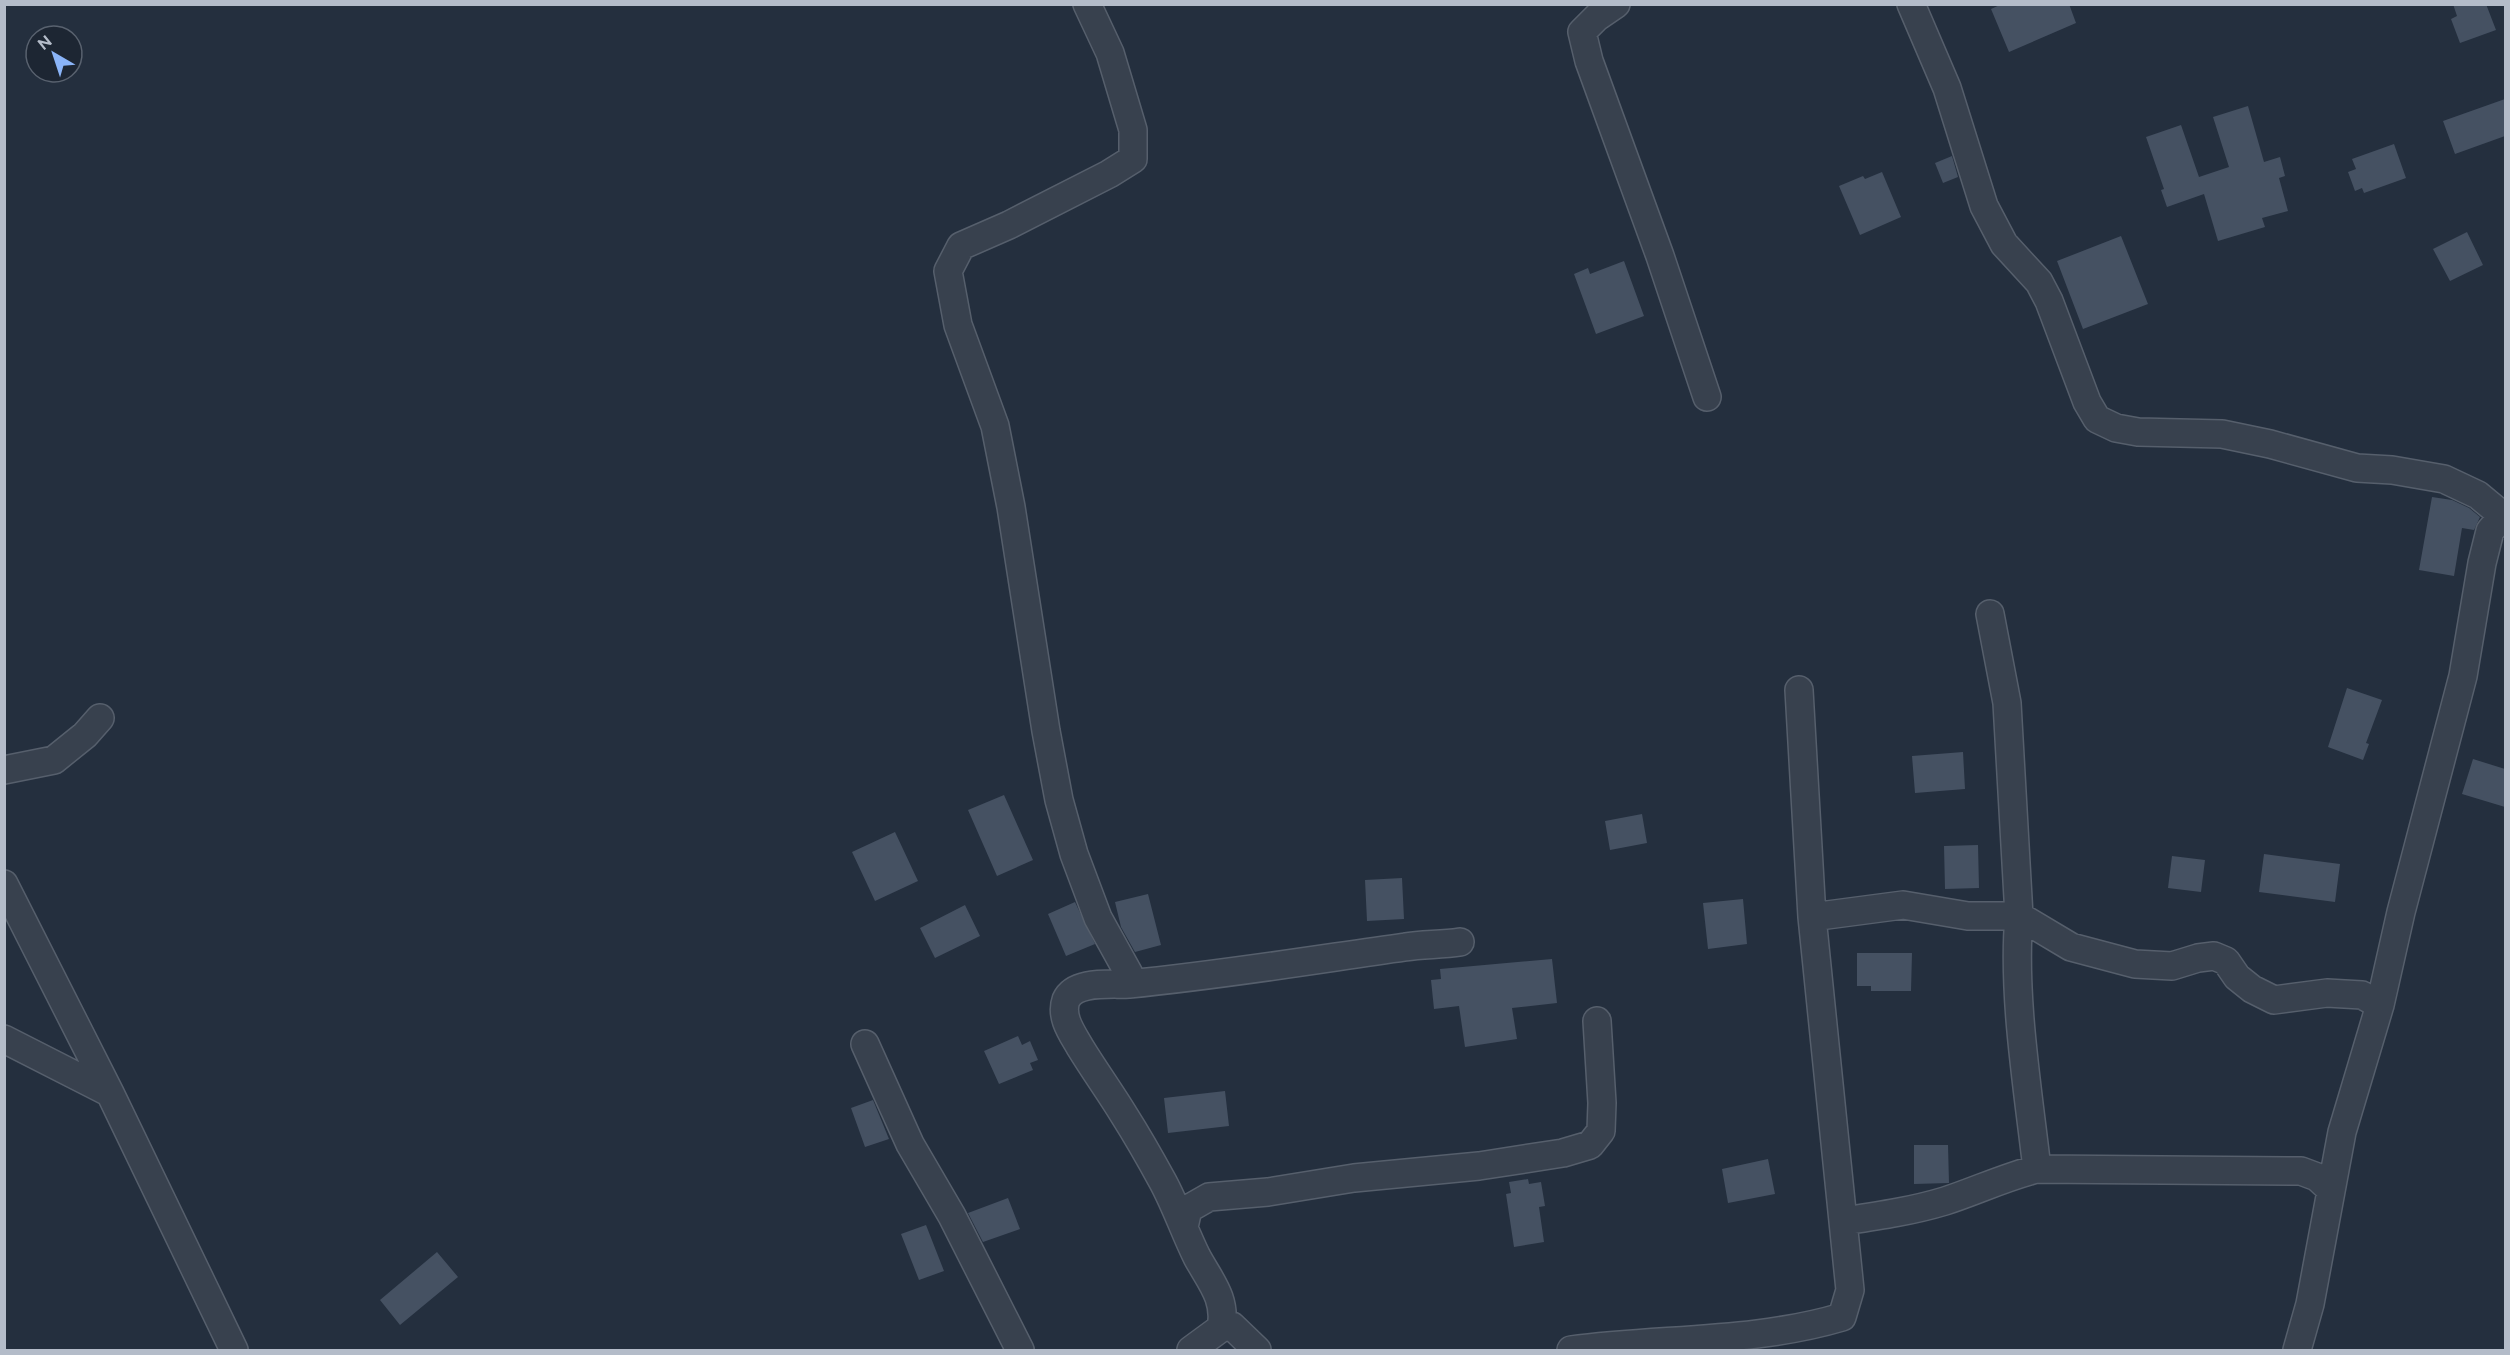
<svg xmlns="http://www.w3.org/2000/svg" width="2510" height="1355" viewBox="0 0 2510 1355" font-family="Raleway,sans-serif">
	<rect width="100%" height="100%" fill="#242f3e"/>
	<path fill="#455162" d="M2002,4H2069L2076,23L2009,52L1991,9Z
		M2453,4H2486L2496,30L2460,43L2451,19L2457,16Z
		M2505,99V136L2455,154L2443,121Z
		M2248,106L2264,162L2280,157L2285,176L2279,178L2288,211L2262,218L2265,227L2218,241L2204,194L2167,207L2161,190L2164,189L2146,137L2181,125L2199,177L2229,167L2213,117Z
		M2394,144L2406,178L2364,193L2362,188L2355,191L2348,172L2356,169L2352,159Z
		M1952,156L1958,177L1943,183L1935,163Z
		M1882,172L1901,217L1860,235L1839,186L1863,176L1865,179Z
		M2467,232L2483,265L2450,281L2433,249Z
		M2121,236L2148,304L2083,329L2057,261Z
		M1624,261L1644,316L1596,334L1574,274L1588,268L1590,274Z
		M2432,497L2452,500L2469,508L2480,517L2474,530L2462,528L2454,576L2419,570Z
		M2347,688L2382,700L2366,743L2369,744L2363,760L2328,747Z
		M1963,752L1965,789L1915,793L1912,756Z
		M2473,759L2505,769V807L2462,794Z
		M1004,795L1033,860L997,876L968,810Z
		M1642,814L1647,843L1610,850L1605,821Z
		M895,832L918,881L875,901L852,852Z
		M1978,845L1979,888L1945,889L1944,846Z
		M2264,854L2340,864L2335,902L2259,892Z
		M2172,856L2205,860L2201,892L2168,888Z
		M1402,878L1404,919L1367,921L1365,880Z
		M1148,894L1161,945L1135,952L1121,927L1115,902Z
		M1743,899L1747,944L1708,949L1703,903Z
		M1075,902L1095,944L1066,956L1048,914Z
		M965,905L980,936L935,958L920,928Z
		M1857,953H1912L1911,991H1871V986H1857Z
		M1552,959L1557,1003L1512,1008L1517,1039L1465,1047L1459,1006L1434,1009L1431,980L1441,979L1440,969Z
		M1018,1036L1022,1045L1030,1041L1038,1060L1030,1063L1033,1070L999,1084L984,1051Z
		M1225,1091L1229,1126L1168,1133L1164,1098Z
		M873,1100L889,1139L865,1147L851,1108Z
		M1914,1145H1948L1949,1183L1914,1184Z
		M1768,1159L1775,1194L1728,1203L1722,1169Z
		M1528,1179L1529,1184L1541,1182L1545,1206L1539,1207L1544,1242L1514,1247L1506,1194L1511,1193L1509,1182Z
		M1008,1198L1020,1229L983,1242L968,1213Z
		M926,1225L944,1271L919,1280L901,1234Z
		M437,1252L458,1277L400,1325L380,1300Z"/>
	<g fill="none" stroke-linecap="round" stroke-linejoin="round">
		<defs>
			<path id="minor" d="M1087,4L1110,53L1133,130V159L1109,174L1009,225L961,246L948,271L958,325L995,426L1011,507L1046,731L1059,800L1074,854L1098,918L1129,974V984C1111,985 1075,980 1066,1000C1060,1017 1072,1033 1080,1047C1094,1070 1110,1092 1124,1115C1138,1137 1151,1160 1163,1182C1176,1206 1185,1233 1197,1257C1210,1281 1227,1299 1221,1328L1191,1350
				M1616,4L1597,17L1582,32L1589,61L1660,256L1707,397
				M1911,4L1947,88L1984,206L2004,244L2039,282L2049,301L2087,402L2097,419L2116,428L2138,432L2222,434L2270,444L2357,468L2392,470L2444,479L2478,495L2502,515
				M1990,614L2007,703L2019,916C2012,994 2028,1090 2037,1169
				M4,770L54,760L85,735L100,718
				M4,884L110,1093L234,1350
				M1812,917L1903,905L1968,916H2019L2071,947L2135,964L2172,966L2198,958L2214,956L2226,961L2237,977L2252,989L2274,1000L2327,993L2362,995L2380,1005
				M1129,984C1222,975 1313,960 1405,947C1423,944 1441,945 1460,942
				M4,1039L110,1093
				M865,1044L910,1144L952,1216L1020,1350
				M1845,1221C1878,1216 1912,1211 1945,1201C1976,1191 2005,1177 2037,1169L2301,1171L2317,1177L2330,1189
				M1184,1227L1188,1209L1209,1197L1268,1192L1354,1178L1479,1166L1563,1153L1590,1145L1601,1131L1602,1103L1597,1021
				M1221,1328L1232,1326L1257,1350
				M1571,1350C1661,1338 1755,1343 1842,1317L1850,1290L1812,917L1799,690
				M2297,1350L2310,1304L2342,1132L2380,1005L2401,912L2463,676L2482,563L2490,531L2506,512"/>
		</defs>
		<use href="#minor" stroke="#565f6c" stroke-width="30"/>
		<use href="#minor" stroke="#38414e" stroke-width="27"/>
	</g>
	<rect width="2510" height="1355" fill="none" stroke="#b4bcc9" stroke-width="12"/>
	<g transform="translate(54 54) rotate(321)"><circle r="28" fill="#1d2633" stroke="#59626f" stroke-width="1.5"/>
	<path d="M0-4.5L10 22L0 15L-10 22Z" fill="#8ab4f8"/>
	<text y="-9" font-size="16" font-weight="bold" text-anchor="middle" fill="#b4bcc9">N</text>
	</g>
</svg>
